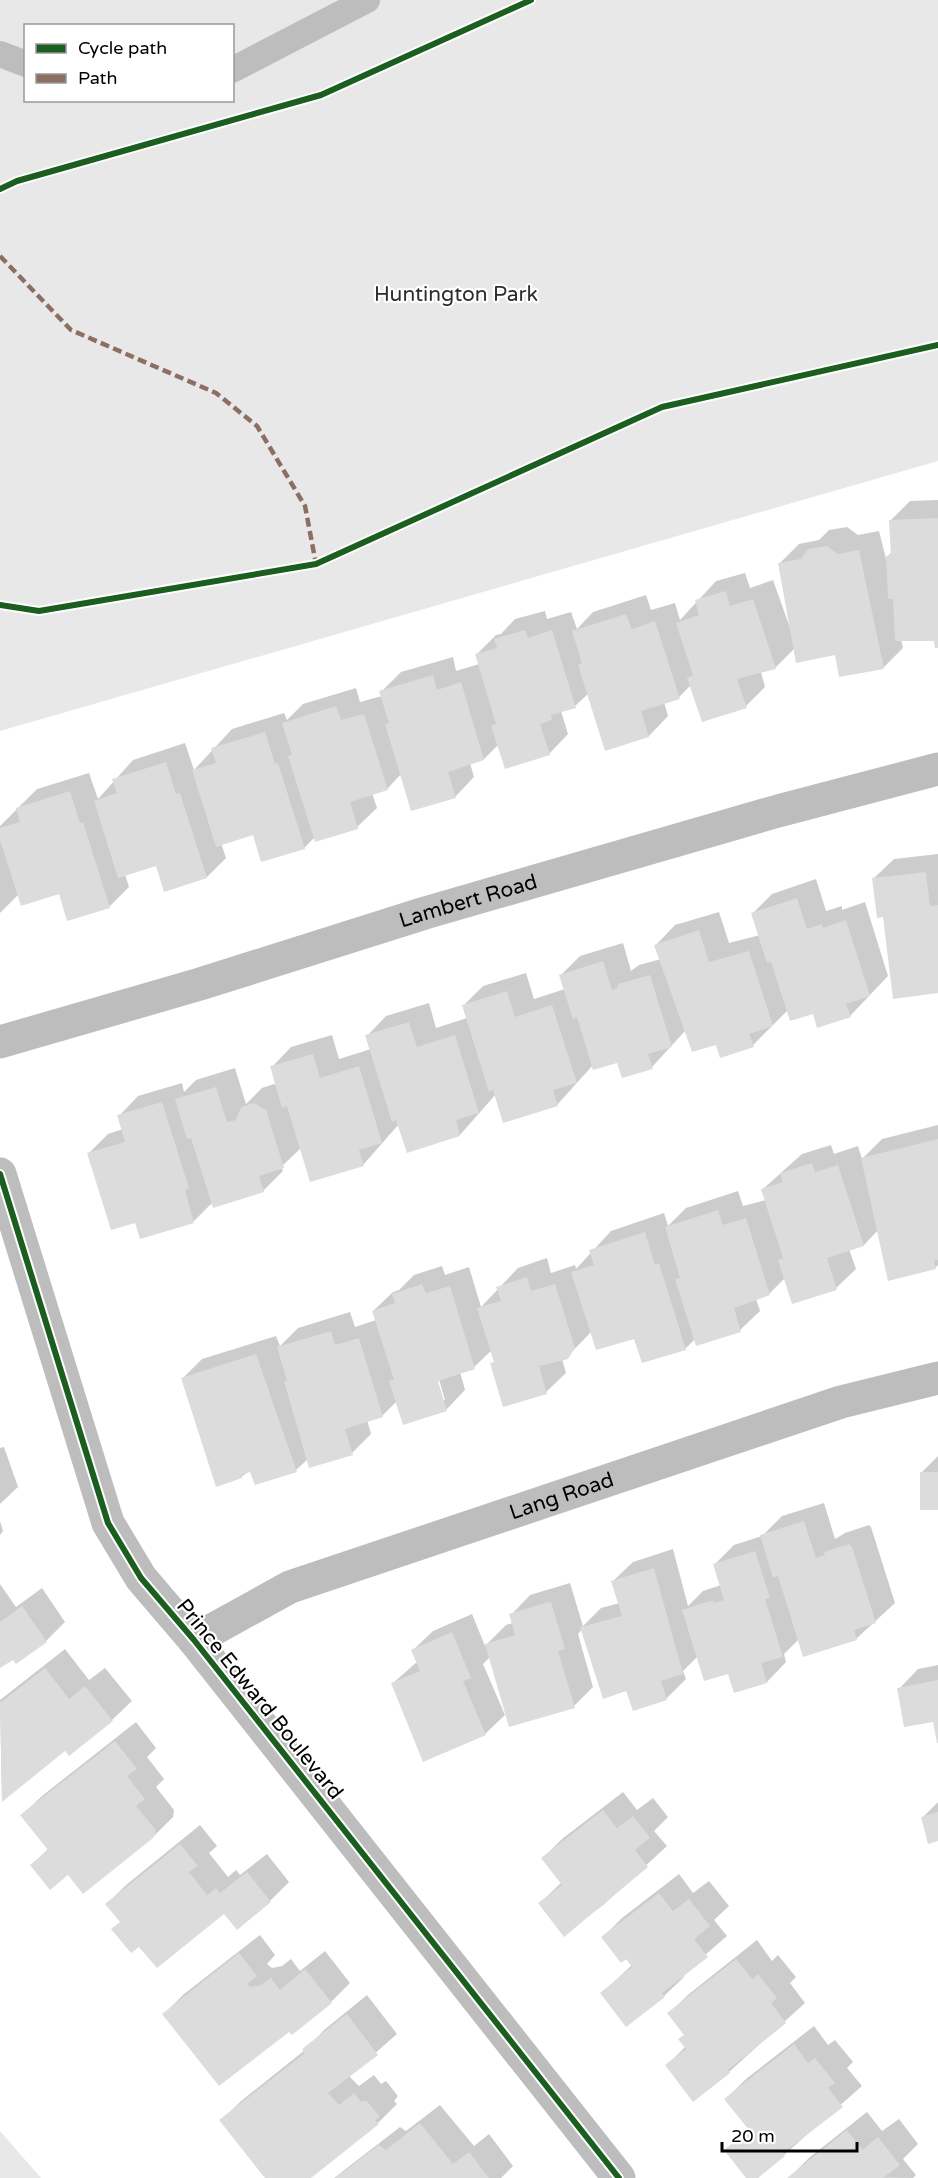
<svg xmlns="http://www.w3.org/2000/svg" width="938" height="2178" viewBox="0 0 938 2178" font-family="'Varela Round',sans-serif">
	<rect width="100%" height="100%" fill="#fff"/>
	<path fill="#e8e8e8" fill-rule="evenodd" d="M0,0H938V461L0,731ZM26,26H232V100H26Z
		M0,2131L41,2178H0Z"/>
	<path fill="#0003" fill-rule="evenodd" d="M938,500V646L935,639H901L903,648L884,667L840,675L836,653L795,648L775,668L761,672L765,687L746,706L691,685L679,697L664,702L668,716L649,736L589,693L575,706L561,711L568,734L549,754L499,744L484,759L470,763L474,777L455,797L401,774L387,789L372,793L377,808L357,827L315,837L304,848L254,833L221,843L226,858L207,877L157,864L125,874L129,887L110,906L68,919L60,892L19,894L0,913V826L37,789L89,773L98,799L133,760L185,743L194,770L232,729L284,713L287,720L303,704L356,688L360,702L382,696L381,692L401,672L453,657L456,671L479,664L476,655L496,635L501,634L515,619L545,611L547,619L571,612L577,629L593,612L646,595L651,610L675,603L680,620L716,581L745,573L750,588L773,580L793,636L780,563L799,544L819,540L829,530L847,527L858,535L879,531L888,567V556L892,552L891,520L910,501Z
		M938,854V992L885,916L874,878L894,859Z
		M816,879L826,911L842,906V910L865,902L888,976L850,1016L788,1010L753,1045L717,1043L686,1030L652,1067L618,1061L593,1065L557,1105L496,1094L460,1135L399,1124L363,1165L301,1148L281,1167L283,1171L263,1191L213,1202L194,1221H136L89,1153L108,1134L123,1129L119,1116L138,1096L182,1083L184,1092L196,1080L235,1068L246,1104L262,1088L274,1084L278,1086L272,1067L291,1047L332,1035L339,1059L371,1049L367,1036L386,1016L429,1003L436,1028L467,1018L463,1006L483,986L526,973L534,999L565,989L561,975L580,956L623,943L631,971L639,965L661,959L656,945L675,925L719,912L729,943L760,935L753,913L772,894Z
		M938,1125V1265L935,1268L878,1230L864,1245L849,1249L856,1269L836,1288L785,1278L769,1294L756,1299L760,1311L740,1330L695,1339L686,1348L643,1361L635,1337L592,1331L567,1357L562,1359L566,1373L546,1392L492,1364L495,1360L492,1350L474,1367L460,1372L465,1390L446,1410L397,1401L382,1416L367,1420L371,1434L352,1453L308,1459L296,1470H251L241,1477L182,1379L202,1359L276,1336L280,1346L298,1328L350,1312L355,1327L376,1320L373,1311L393,1292L399,1290L414,1275L442,1266L445,1275L469,1267L481,1307L518,1268L547,1258L551,1273L575,1265L576,1269L611,1231L664,1213L668,1226L686,1208L738,1191L743,1206L766,1200L763,1189L802,1154L831,1145L834,1154L858,1146L862,1159L882,1139ZM437,1373L445,1400H442L434,1374Z
		M4,1447L18,1487L0,1504V1448Z
		M938,1456V1508L921,1473Z
		M824,1503L835,1539L845,1533L869,1525L871,1527L895,1603L856,1639H799L784,1654L786,1662L767,1682L735,1691L729,1672L698,1656L683,1671L686,1679L666,1699L627,1689L582,1629L578,1634L593,1687L574,1706L490,1657L483,1664L505,1715L485,1734L393,1683L418,1661L413,1650L433,1631L472,1614L485,1646L506,1625L513,1623L511,1615L530,1595L570,1583L583,1626L601,1608L620,1603L613,1581L633,1562L673,1549L688,1606L703,1591L721,1585L715,1564L734,1545L762,1536L782,1516Z
		M0,1521L3,1531L0,1535Z
		M0,1584L16,1607L42,1588L65,1622L46,1641L0,1667Z
		M65,1649L89,1680L105,1668L132,1701L112,1720L66,1749L2,1800L0,1700Z
		M938,1665V1741L934,1720L899,1689L918,1669Z
		M136,1722L156,1748L147,1757L164,1779L156,1787L174,1810L173,1817L153,1837L68,1873L32,1865L49,1848L22,1815L42,1796Z
		M623,1792L637,1810L653,1798L668,1817L654,1831L667,1846L602,1906L564,1933L540,1903L562,1882L543,1858L562,1839Z
		M938,1802V1840L923,1817Z
		M200,1825L217,1846L209,1853L228,1877L236,1870L240,1875L267,1854L289,1882L270,1901L224,1912L122,1921L107,1904L126,1885Z
		M679,1874L693,1893L709,1881L729,1906L714,1920L727,1936L682,1975L684,1977L664,1996L602,1993L632,1965L603,1937L622,1918Z
		M260,1935L275,1955L267,1964L272,1968L282,1966L291,1959L300,1971L325,1951L350,1983L331,2002L289,2030L164,2014L184,1994Z
		M757,1940L772,1961L778,1955L796,1977L790,1983L805,2003L729,2072L667,2065L686,2046V2034L669,2013L689,1994Z
		M367,1995L397,2034L349,2076L359,2086L374,2075L381,2084L386,2081L398,2096L394,2101L397,2104L378,2123L308,2178H267L221,2121L241,2101L305,2050L324,2030Z
		M814,2026L828,2045L835,2040L853,2062L847,2068L862,2086L784,2155L755,2178H748L726,2150L749,2127L726,2099L746,2079Z
		M440,2105L474,2146L489,2134L513,2166L501,2178H334L400,2127L406,2131Z
		M867,2112L882,2131L899,2119L918,2144L903,2159L916,2175L913,2178L790,2177L810,2157Z"/>
	<path fill="#dcdcdc" d="M938,518V648H935L934,641H895L893,599H888L886,556L891,555L889,520Z
		M827,546L838,554L859,550L884,669L839,677L835,655L796,663L778,563L801,559L808,549Z
		M726,591L730,606L753,599L776,669L737,679L747,708L702,722L687,678L693,675L676,623L699,615L695,600Z
		M626,614L632,629L655,621L680,699L641,711L649,737L605,751L578,665L582,663L572,631Z
		M525,630L528,638L552,630L576,708L551,715L552,720L540,724L550,755L505,769L491,726L496,724L475,654L497,648L494,639Z
		M433,675L437,690L461,682L484,760L448,772L456,798L411,811L385,724L389,723L379,691Z
		M336,706L341,720L364,714L388,790L350,802L358,829L315,842L288,756L292,755L282,723Z
		M265,732L275,764L278,763L305,849L261,862L253,835L216,847L192,770L216,763L211,748Z
		M166,762L176,794L180,793L207,878L164,892L156,866L118,878L94,801L117,793L112,779Z
		M70,791L80,823L83,822L110,908L67,921L59,894L21,906L0,840V828L20,822L16,808Z
		M926,872L930,906L938,905V993L893,999L883,917L877,918L872,878Z
		M797,898L807,929L822,924L823,928L846,920L870,996L846,1004L851,1017L817,1028L813,1014L790,1021L771,962L767,963L751,913Z
		M699,930L709,962L749,951L773,1026L749,1034L754,1047L720,1058L716,1045L692,1052L654,945Z
		M603,961L612,990L618,987V984L650,975L672,1047L648,1054L653,1069L622,1078L617,1063L593,1070L577,1017L573,1019L559,975Z
		M507,991L515,1017L552,1005L577,1083L553,1090L558,1106L503,1123L493,1090L489,1092L462,1005Z
		M409,1022L417,1047L455,1035L479,1113L456,1120L460,1136L407,1153L396,1120L392,1122L365,1035Z
		M313,1054L320,1078L359,1066L382,1143L359,1150L364,1166L310,1182L287,1106L282,1108L270,1066Z
		M216,1087L227,1122L236,1120L241,1107L254,1103L266,1110L284,1168L259,1176L264,1192L213,1208L191,1138L187,1139L175,1099Z
		M162,1102L189,1188L185,1190L194,1223L140,1239L135,1223L111,1230L87,1153L125,1142L117,1115Z
		M938,1139V1260L934,1261L936,1269L888,1281L861,1158Z
		M812,1163L815,1172L838,1165L864,1246L827,1258L837,1290L792,1304L778,1260L783,1258L761,1189L783,1182L780,1173Z
		M718,1210L723,1225L746,1218L770,1295L734,1308L741,1332L696,1346L675,1279L680,1278L665,1227Z
		M645,1232L655,1265L659,1263L686,1350L642,1363L634,1339L596,1350L571,1272L594,1265L589,1250Z
		M527,1277L531,1291L555,1284L575,1348L568,1359L539,1366L547,1394L503,1407L490,1363L494,1362L477,1308L501,1301L496,1287Z
		M422,1284L426,1293L450,1286L475,1369L438,1381L447,1411L403,1425L389,1381L394,1380L372,1311L395,1303L392,1294Z
		M331,1331L335,1345L359,1338L383,1417L345,1429L353,1455L309,1468L284,1381H287L277,1347Z
		M256,1354L297,1472L255,1485L250,1472L241,1475L242,1478L216,1487L181,1378Z
		M920,1472H938V1510H920Z
		M804,1521L816,1558L825,1555L824,1552L849,1544L852,1547L876,1623L854,1630L857,1640L803,1657L778,1576L773,1578L760,1535Z
		M755,1551L770,1598L765,1599L783,1657L761,1663L767,1683L734,1693L728,1674L704,1681L682,1610L713,1600L714,1603L724,1600L713,1564Z
		M654,1568L683,1674L661,1681L667,1700L633,1711L626,1691L603,1699L580,1627L622,1616L611,1581Z
		M548,1602H551L565,1649L558,1651L575,1708L509,1727L485,1644L515,1635L509,1614Z
		M22,1606L47,1642L16,1664L13,1660L0,1668V1622Z
		M452,1632L471,1678L463,1681L486,1735L423,1762L391,1683L420,1671L411,1650Z
		M45,1668L69,1699L85,1686L113,1721L69,1756L65,1751L2,1802L0,1703Z
		M938,1680V1743H937L933,1722L904,1727L897,1688Z
		M115,1741L137,1769L127,1776L145,1799L136,1806L156,1830L153,1838L83,1894L68,1875L50,1890L30,1865L48,1850L20,1815Z
		M603,1810L617,1828L633,1816L650,1838L635,1850L648,1867L564,1937L538,1903L562,1885L541,1858Z
		M938,1812V1841L928,1844L921,1817Z
		M180,1844L198,1866L189,1872L207,1895L216,1888L220,1893L247,1872L271,1902L237,1930L224,1914L157,1968L139,1947L131,1953L111,1929L120,1922L105,1904Z
		M659,1893L673,1911L689,1899L710,1926L694,1939L708,1957L662,1993L665,1997L626,2027L600,1993L632,1967L626,1959L621,1963L601,1937Z
		M239,1953L257,1976L247,1984L251,1987L261,1985L271,1978L280,1990L305,1969L332,2003L292,2035L289,2032L219,2086L162,2014Z
		M736,1959L752,1979L758,1974L777,1998L771,2003L786,2023L728,2070L730,2073L693,2102L665,2065L686,2049L678,2039L684,2035L667,2013Z
		M347,2014L378,2055L328,2093L339,2105L354,2093L361,2102L366,2100L380,2117L375,2120L379,2124L311,2178H265L219,2120L305,2053L302,2049Z
		M794,2044L808,2063L815,2058L835,2083L828,2088L843,2107L783,2153L785,2156L758,2178H746L724,2150L749,2130L724,2099Z
		M420,2123L453,2164L469,2152L489,2178H335L379,2145L386,2150Z
		M847,2130L862,2150L878,2137L900,2165L883,2178H787Z"/>
	<g fill="none" stroke-linecap="round" stroke-linejoin="round">
		<path stroke="#bdbdbd" stroke-width="26" d="M0,54L26,64
			M232,70L367,0"/>
		<g stroke="#bdbdbd" stroke-width="33">
			<path id="s1" d="M0,1042L200,984L425,913L778,811L938,769"/>
			<path d="M0,1174L108,1523L141,1578L194,1640L619,2178"/>
			<path id="s2" d="M194,1640L290,1587L841,1402L938,1378"/>
		</g>
		<path stroke="#8d6e63" stroke-width="4.5" stroke-dasharray="9 4.5" stroke-linecap="butt" d="M0,256L71,330L216,393L257,426L305,506L316,564"/>
		<defs>
			<path id="cycleway" d="M0,189L17,181L321,95L531,0
				M0,605L39,611L316,564L662,407L938,345
				M0,1174L108,1523L141,1578L194,1640L619,2178"/>
		</defs>
		<use href="#cycleway" stroke="#fff" stroke-width="10"/>
		<use href="#cycleway" stroke="#1b5e20" stroke-width="6"/>
	</g>
	<g text-anchor="middle" stroke-width="4.5" stroke-linejoin="round" paint-order="stroke">
		<g font-size="21" fill="#2d2d2d" stroke="#fff">
			<text x="456" y="301">Huntington Park</text>
		</g>
		<g font-size="21" fill="#000" stroke="#fff">
			<text dy="7" stroke="none"><textPath href="#s1" startOffset="489">Lambert Road</textPath></text>
			<text dy="7" stroke="none"><textPath href="#s2" startOffset="396">Lang Road</textPath></text>
			<text transform="translate(260 1699) rotate(51)" y="7">Prince Edward Boulevard</text>
		</g>
	</g>
	<rect x="24" y="24" width="210" height="78" fill="#ffffff" stroke="#999999" stroke-width="1.5"/>
	<rect x="36" y="44" width="30" height="9" fill="#1b5e20" stroke="#999999" stroke-width="1.5"/>
	<text x="78" y="54" font-size="18" fill="#000000">Cycle path</text>
	<rect x="36" y="74" width="30" height="9" fill="#8d6e63" stroke="#999999" stroke-width="1.5"/>
	<text x="78" y="84" font-size="18" fill="#000000">Path</text>
	<path d="M722 2142v9h135v-9" fill="none" stroke="#000000" stroke-width="3"/>
	<text x="731" y="2142" font-size="18" fill="#000000" stroke="#ffffff" stroke-width="4.5" paint-order="stroke">20 m</text>
</svg>
